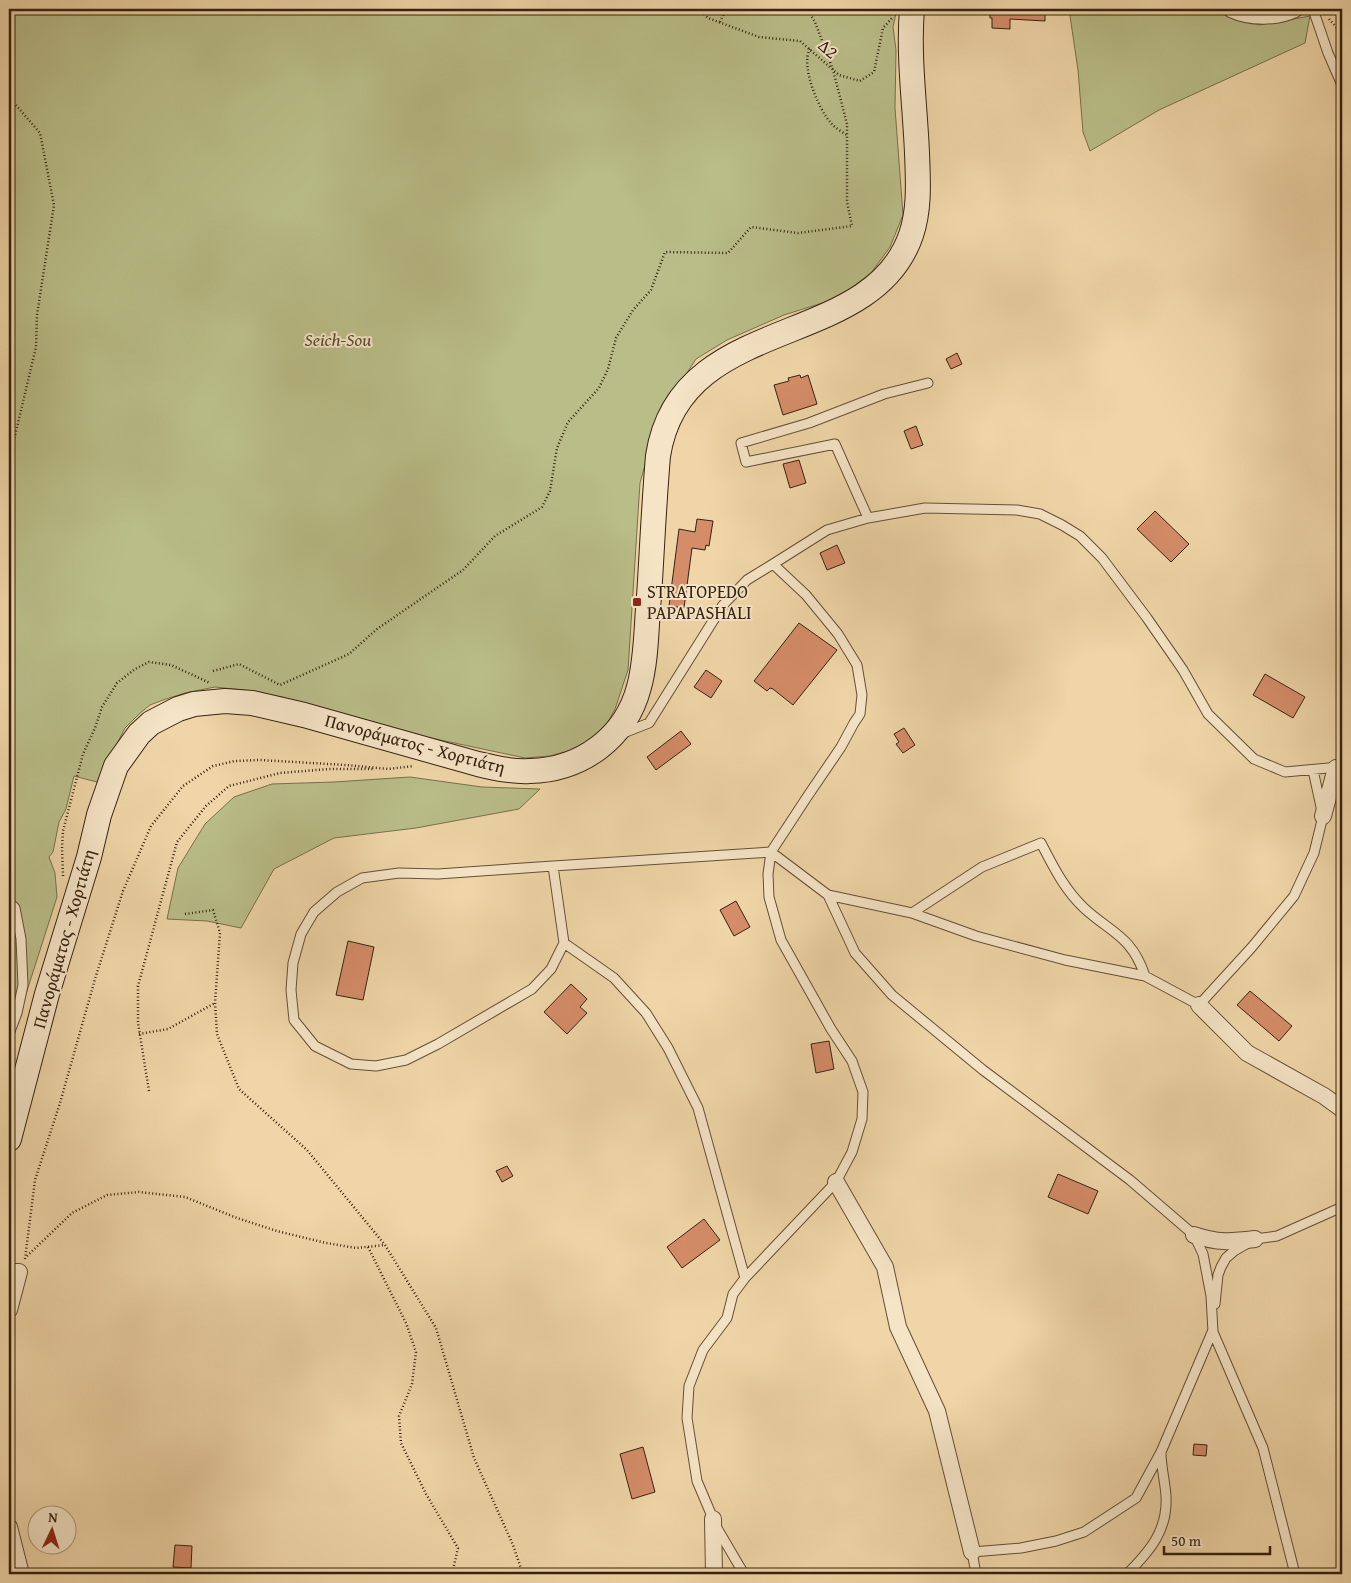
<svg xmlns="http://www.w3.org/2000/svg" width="1351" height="1583" viewBox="0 0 1351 1583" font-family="'Gentium Book Plus',serif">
	<rect width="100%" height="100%" fill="#efd5a7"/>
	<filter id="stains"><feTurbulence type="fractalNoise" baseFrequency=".004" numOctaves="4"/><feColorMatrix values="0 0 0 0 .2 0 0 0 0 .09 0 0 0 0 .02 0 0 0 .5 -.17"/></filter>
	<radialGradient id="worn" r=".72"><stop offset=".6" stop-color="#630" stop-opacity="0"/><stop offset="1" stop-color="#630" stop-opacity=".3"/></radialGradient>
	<path fill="#b9bd88" stroke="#78704c" d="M9,9H897L893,27L896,50L895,108L903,215L890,247L871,273L838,298L784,315L727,340L696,359L658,418L640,483L628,670L615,709L608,722L600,731L586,742L568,751L550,756L525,758L412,734L282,697L244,690L215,687L185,693L163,700L150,705L139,714L125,728L97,782L74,776L66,809L59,822L53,852L49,857L55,873L57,897L17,1022L9,1019Z
		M1069,9H1220L1259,25L1310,16L1305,43L1159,110L1090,151L1083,132L1078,70Z
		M410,777L482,787L540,789L519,809L416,828L334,838L274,869L241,928L207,921L167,919L178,868L205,824L234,797L272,784L334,782Z"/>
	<path fill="#d58c69" stroke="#362211" d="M990,9H1045V21L1010,19V29L992,28V18H990Z
		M957,353L962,364L951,369L946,359Z
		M800,375L801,378L808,375L817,404L783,415L774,385L789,381L788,378Z
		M916,426L923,445L911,449L904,431Z
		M799,460L806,483L790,488L783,464Z
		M1155,511L1189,544L1171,562L1137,529Z
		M697,519L713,521L709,546L706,545L705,550L692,548L684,608L669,606L679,529L695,532Z
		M837,545L845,563L827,570L820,553Z
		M799,623L837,650L793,705L773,689L770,688L767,691L754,681Z
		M706,670L722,681L711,698L694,687Z
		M1265,674L1305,697L1293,718L1253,695Z
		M904,728L915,745L903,753L896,744L899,742L894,734Z
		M681,731L691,744L656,770L647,757Z
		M736,901L750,927L734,936L720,910Z
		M348,941L374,947L363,1000L336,995Z
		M571,984L587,999L580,1007L587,1013L567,1034L544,1012Z
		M1250,991L1292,1026L1279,1041L1237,1005Z
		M829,1041L834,1069L816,1073L811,1044Z
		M507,1166L513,1176L502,1182L496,1171Z
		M1058,1174L1098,1191L1088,1214L1048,1197Z
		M704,1219L720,1240L682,1268L667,1247Z
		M1194,1444L1207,1445L1206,1456L1193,1455Z
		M643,1447L655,1492L632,1499L620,1454Z
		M175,1545L192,1546L191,1568L173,1567Z"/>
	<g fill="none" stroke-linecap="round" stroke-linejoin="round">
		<defs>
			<path id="lane" d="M1313,9L1328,53L1342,85
				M868,518L835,444L746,462L741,443L809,423L884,394L928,383
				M773,564L827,530L868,518L925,508L1017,510L1040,514L1062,525L1080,536L1102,558L1147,618L1183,670L1208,714L1254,759L1285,772L1339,767
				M621,734L649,723L723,605L747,580L773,564L806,595L838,634L857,665L862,695L860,714L854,723L841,747L807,797L771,852L553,866L564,943L614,978L646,1013L668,1048L698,1108L745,1278L733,1294L727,1318L703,1350L689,1386L687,1418L697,1481L717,1528L744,1574
				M553,866L438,874L399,873L362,878L337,892L314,912L301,934L293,963L291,990L294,1020L315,1046L351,1064L376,1066L406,1060L438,1044L532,989L551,969L564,943
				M828,895L912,913L976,936L1065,960L1145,976L1199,1005L1252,947L1294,896L1314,853L1323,816L1313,770
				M9,902L15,908L21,939L23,985L17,1013L9,1034
				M912,913L982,867L1041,843C1053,866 1064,889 1084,908C1111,933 1132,936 1145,976
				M745,1278L836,1182L852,1152L862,1119L863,1092L852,1061L831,1029L781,940L769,897L768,874L771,852L828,895L855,953L892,995L983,1070L1130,1180L1194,1235L1203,1254L1211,1296L1213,1332L1263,1448L1295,1574
				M1215,1304L1218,1275L1221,1267L1226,1258L1234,1251L1255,1239L1277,1236L1342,1207
				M976,1574L972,1552L1021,1548L1056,1541L1084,1532L1136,1498L1161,1452L1213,1330
				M1127,1574C1150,1551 1168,1530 1166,1496C1165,1481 1161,1467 1161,1452"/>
			<path id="street" d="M1231,9C1250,18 1276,18 1295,9
				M1323,816L1336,768
				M1199,1005L1247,1053L1324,1096L1342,1109
				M836,1182L885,1267L898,1327L937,1411L972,1552
				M1194,1235C1218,1243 1230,1242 1255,1239
				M9,1272H19L9,1310
				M713,1519L714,1574
				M9,1527L21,1574"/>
			<path id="secondary" d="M9,1139L47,994L89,857L99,815L116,766L139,734L151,723L178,709L194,704L225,701L252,703L304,715L478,764C495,768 512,772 530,771C582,770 626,737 639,687C647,658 646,626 649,597C652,550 654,503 658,456C680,311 871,352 911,235C920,209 918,180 917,153C915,105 908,56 912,9"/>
		</defs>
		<use href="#lane" stroke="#644f36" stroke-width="11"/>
		<use href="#street" stroke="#644f36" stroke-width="18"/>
		<use href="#secondary" stroke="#362211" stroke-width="26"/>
		<path stroke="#362211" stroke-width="2.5" stroke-dasharray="1 2.5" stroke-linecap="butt" d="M699,9L708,18L759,37L800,41L839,75L860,81L874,72L883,28L893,17
			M1329,19L1337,28L1342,31
			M720,22L726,9
			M1337,28L1342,23
			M810,49C800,66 819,110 831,123C835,128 842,132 847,135
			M9,97L40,133L54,205L37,315L36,347L14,440L9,447
			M213,671L239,664L280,685L349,654L377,629L463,570L495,536L542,507L550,491L557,448L568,422L599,388L608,369L616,338L633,310L651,290L665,252L728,253L751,227L798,233L852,226L847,202V124L833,70L815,22L807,9
			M63,876L62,847L63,831L83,754L95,728L102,707L117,683L135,669L149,662L171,665L210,683
			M185,914L213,910L220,933L215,1003L217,1034L239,1089L307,1150L385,1245L436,1328L474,1458L513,1545L523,1574
			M139,1034L168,1029L215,1003
			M149,1091L138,1023V986L177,842L206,806L229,786L280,773L329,769H374
			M368,1247L406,1323L416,1352L412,1384L399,1416L401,1443L426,1494L458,1548L452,1574
			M27,1256L72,1213L107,1195L139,1192L185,1197L237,1218L277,1231L326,1243L356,1248L385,1245
			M25,1259L35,1180L60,1103L95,979L123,891L151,826L183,786L213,766L235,761L260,760L346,765L388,769L414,766"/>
		<use href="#lane" stroke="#f5e4c6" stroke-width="9"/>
		<use href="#street" stroke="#f5e4c6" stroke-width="16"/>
		<use href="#secondary" stroke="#f5e4c6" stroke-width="24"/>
	</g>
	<rect fill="#8f2418" stroke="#f5e4c6" stroke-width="2" x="632" y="597" width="10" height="10" rx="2.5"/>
	<g text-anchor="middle" stroke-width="4" stroke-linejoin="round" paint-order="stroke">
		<g font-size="18" fill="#362211" stroke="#f5e4c6">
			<text transform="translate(828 49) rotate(41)" y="6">Δ2</text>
			<text transform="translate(415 744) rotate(15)" y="6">Πανοράματος - Χορτιάτη</text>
			<text transform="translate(64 939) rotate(-74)" y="6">Πανοράματος - Χορτιάτη</text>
		</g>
		<g font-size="18" font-style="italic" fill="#57492f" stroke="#f5e4c6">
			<text x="338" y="346">Seich-Sou</text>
		</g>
		<g font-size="18" fill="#362211" stroke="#f5e4c6" text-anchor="start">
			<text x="647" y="598">STRATOPEDO<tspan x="647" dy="21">PAPAPASHALI</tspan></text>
		</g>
	</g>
	<rect width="1351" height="1583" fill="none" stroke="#efd5a7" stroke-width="30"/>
	<rect x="10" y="10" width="1331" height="1563" fill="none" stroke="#362211" stroke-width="2.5"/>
	<rect x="15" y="15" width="1321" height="1553" fill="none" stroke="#362211"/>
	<g transform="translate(52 1530) rotate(4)"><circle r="24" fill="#f5e4c6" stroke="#a9967e"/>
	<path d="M0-4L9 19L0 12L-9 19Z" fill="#8f2418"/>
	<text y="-8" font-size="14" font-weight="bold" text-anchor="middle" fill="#362211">N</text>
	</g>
	<path d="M1164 1546v8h106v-8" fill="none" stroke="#362211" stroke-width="2.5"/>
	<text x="1171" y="1546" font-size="15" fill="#362211" stroke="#f5e4c6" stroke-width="4" paint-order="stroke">50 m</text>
	<rect width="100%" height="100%" filter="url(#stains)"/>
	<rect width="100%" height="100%" fill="url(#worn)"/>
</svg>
